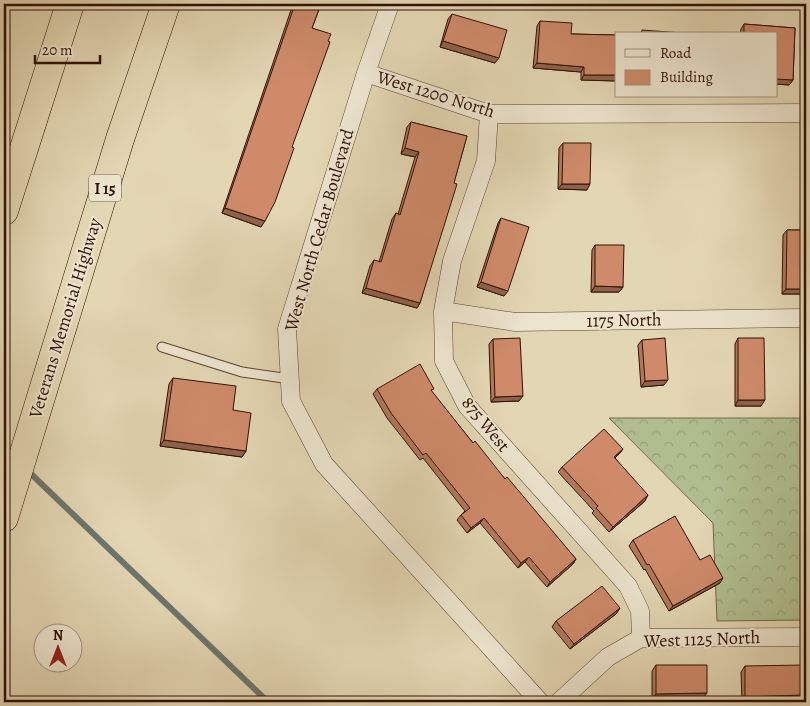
<svg xmlns="http://www.w3.org/2000/svg" width="810" height="706" viewBox="0 0 810 706" font-family="Alegreya,serif">
	<defs>
		<pattern id="forest-crowns" width="20" height="18" patternUnits="userSpaceOnUse" patternTransform="scale(1.25)"><rect width="20" height="18" fill="#b0be8f"/><path d="M2 6a3 3 0 1 1 6 0M12 15a3 3 0 1 1 6 0" fill="none" stroke="#98a27a"/></pattern>
	</defs>
	<rect width="100%" height="100%" fill="#e3d6b3"/>
	<filter id="stains"><feTurbulence type="fractalNoise" baseFrequency=".004" numOctaves="4"/><feColorMatrix values="0 0 0 0 .2 0 0 0 0 .09 0 0 0 0 .02 0 0 0 .5 -.17"/></filter>
	<radialGradient id="worn" r=".72"><stop offset=".6" stop-color="#630" stop-opacity="0"/><stop offset="1" stop-color="#630" stop-opacity=".3"/></radialGradient>
	<path fill="url(#forest-crowns)" stroke="#706848" d="M609,418H806V620L717,621L713,523Z"/>
	<g fill="none" stroke-linecap="round" stroke-linejoin="round">
		<path stroke="#6d756c" stroke-width="6" d="M4,448L15,459
			M26,469L268,702"/>
		<defs>
			<path id="lane" d="M162,347L242,372L290,379"/>
			<path id="street" d="M390,4L366,73L287,329L291,401L324,464L540,702
				M366,73L489,114L806,113
				M489,114L486,161L452,261L443,311L444,361L467,406L628,586L640,611L641,638
				M443,311L515,322L806,318
				M559,702L608,657L641,638L806,637"/>
			<path id="highway" d="M4,211L70,4
				M4,518L120,139L166,4"/>
		</defs>
		<use href="#lane" stroke="#5c422e" stroke-width="11"/>
		<use href="#street" stroke="#5c422e" stroke-width="19"/>
		<use href="#highway" stroke="#2f1102" stroke-width="29"/>
		<use href="#lane" stroke="#ede4ce" stroke-width="9"/>
		<use href="#street" stroke="#ede4ce" stroke-width="18"/>
		<use href="#highway" stroke="#e3d6b3" stroke-width="28"/>
	</g>
	<path fill="#b1775a" stroke="#2f1102" d="M293,4H321L312,28L261,227L222,213Z
		M452,14L495,63L440,47L448,19Z
		M540,21L571,34L616,35V81L581,80V72L533,68L537,26Z
		M744,24L795,28L793,80L789,85L776,84V34H740L741,29Z
		M411,122L467,136L420,303L417,308L362,293L370,266L374,260L379,262L392,219L396,213L398,214L415,157L401,154L407,127Z
		M563,143L587,190L558,189L559,148Z
		M501,218L504,296L477,287L498,223Z
		M787,230H806V294H782L783,235Z
		M595,245L623,287L619,292H591L592,250Z
		M738,338L761,406H735V344Z
		M493,339L519,401L491,402L489,344Z
		M642,340L664,385L641,387L638,345Z
		M173,378L233,410L246,451L242,457L160,446L169,384Z
		M377,389L432,392L473,443L576,559L573,564L547,587L525,562L518,568L480,523L467,533L457,520L461,515L465,511L423,458L420,460L387,418L373,394Z
		M623,449L619,454L615,458L645,501L609,532L592,513L594,511L558,472L562,467Z
		M633,540L700,560L720,583L669,611L645,569L644,570L629,546Z
		M620,608L616,614L570,649L552,627L556,621Z
		M656,665L703,698L652,699V671Z
		M745,666L801,699L800,701L742,702L741,672Z"/>
	<path fill="#90614a" stroke="#2f1102" d="M443,41L499,58L495,63L440,47Z
		M537,63L584,67L581,72L533,68Z
		M584,75H616V81L581,80Z
		M776,79L793,80L789,85L776,84Z
		M405,148L419,152L415,157L401,154Z
		M562,184H590L587,190L558,189Z
		M225,208L265,221L261,227L222,213Z
		M481,282L508,291L504,296L477,287Z
		M595,286L623,287L619,292H591Z
		M366,288L420,303L417,308L362,293Z
		M786,289H806V294H782Z
		M668,380L664,385L641,387L645,381Z
		M523,396L519,401L491,402L495,397Z
		M738,400H765L761,406H735Z
		M164,440L246,451L242,457L160,446Z
		M623,449L619,454L610,462L614,457Z
		M648,495L645,501L609,532L613,527Z
		M484,518L480,523L467,533L471,528Z
		M529,557L525,562L518,568L521,563Z
		M576,559L573,564L547,587L550,582Z
		M723,578L720,583L669,611L673,606Z
		M620,608L616,614L570,649L574,644Z
		M707,693L703,698L652,699L656,694Z
		M803,694H806V699H801L800,701L742,702L745,697Z"/>
	<path fill="#ce8a69" stroke="#2f1102" d="M295,4H321L312,28L331,34L328,41L330,42L292,147L294,148L275,202L265,221L225,208Z
		M452,14L507,30L499,58L443,41Z
		M540,21L572,23L571,34L616,35V75H584V67L537,63Z
		M744,24L795,28L793,80L776,79V34H744Z
		M642,30L696,34H641Z
		M411,122L467,136L454,183L457,184L420,303L366,288L374,260L381,262L396,213L400,215L419,152L405,148Z
		M563,143H591L590,184H562Z
		M501,218L529,227L508,291L481,282Z
		M787,230H806V289H786Z
		M595,245H624L623,287L595,286Z
		M520,338L523,396L495,397L493,339Z
		M665,338L668,380L645,381L642,340Z
		M738,338H764L765,400H738Z
		M420,364L434,389L431,390L473,443L475,441L505,479L507,477L576,559L550,582L529,557L521,563L484,518L471,528L461,515L470,508L426,453L423,455L391,413L377,389Z
		M173,378L236,386L233,410L251,413L246,451L164,440Z
		M604,429L623,449L614,457L648,495L613,527L596,508L598,506L562,467Z
		M675,516L700,560L710,555L723,578L673,606L649,564L647,565L633,540Z
		M602,586L620,608L574,644L556,621Z
		M656,665H707V693L656,694Z
		M806,665V694H803V695L745,697V666Z"/>
	<g text-anchor="middle" stroke-width="4" stroke-linejoin="round" paint-order="stroke">
		<rect fill="#ede4ce" stroke="#68503f" stroke-width="1" x="89" y="174.5" width="32" height="27" rx="4"/>
		<g font-size="16" font-weight="bold" fill="#2f1102">
			<text x="105" y="194">I 15</text>
		</g>
		<g font-size="18" fill="#2f1102" stroke="#ede4ce">
			<text transform="translate(436 94) rotate(17)" y="6">West 1200 North</text>
			<text transform="translate(319 230) rotate(-74)" y="6">West North Cedar Boulevard</text>
			<text transform="translate(65 318) rotate(-73)" y="6">Veterans Memorial Highway</text>
			<text transform="translate(624 320) rotate(-1)" y="6">1175 North</text>
			<text transform="translate(486 424) rotate(51)" y="6">875 West</text>
			<text transform="translate(702 639) rotate(-2)" y="6">West 1125 North</text>
		</g>
	</g>
	<rect width="810" height="706" fill="none" stroke="#e3d6b3" stroke-width="20"/>
	<rect x="5" y="5" width="800" height="696" fill="none" stroke="#2f1102" stroke-width="2.5"/>
	<rect x="10" y="10" width="790" height="686" fill="none" stroke="#2f1102"/>
	<rect x="615" y="32" width="162" height="65" fill="#ede4ce" stroke="#a1907c"/>
	<rect x="625" y="49" width="25" height="8" fill="#ede4ce" stroke="#a1907c"/>
	<text x="660" y="58" font-size="15" fill="#2f1102">Road</text>
	<rect x="625" y="70" width="25" height="15" fill="#ce8a69" stroke="#a1907c"/>
	<text x="660" y="82" font-size="15" fill="#2f1102">Building</text>
	<g transform="translate(58 648)"><circle r="24" fill="#ede4ce" stroke="#a1907c"/>
	<path d="M0-4L9 19L0 12L-9 19Z" fill="#8f2418"/>
	<text y="-8" font-size="14" font-weight="bold" text-anchor="middle" fill="#2f1102">N</text>
	</g>
	<path d="M35 55v8h65v-8" fill="none" stroke="#2f1102" stroke-width="2.5"/>
	<text x="42" y="55" font-size="15" fill="#2f1102" stroke="#ede4ce" stroke-width="4" paint-order="stroke">20 m</text>
	<rect width="100%" height="100%" filter="url(#stains)"/>
	<rect width="100%" height="100%" fill="url(#worn)"/>
</svg>
